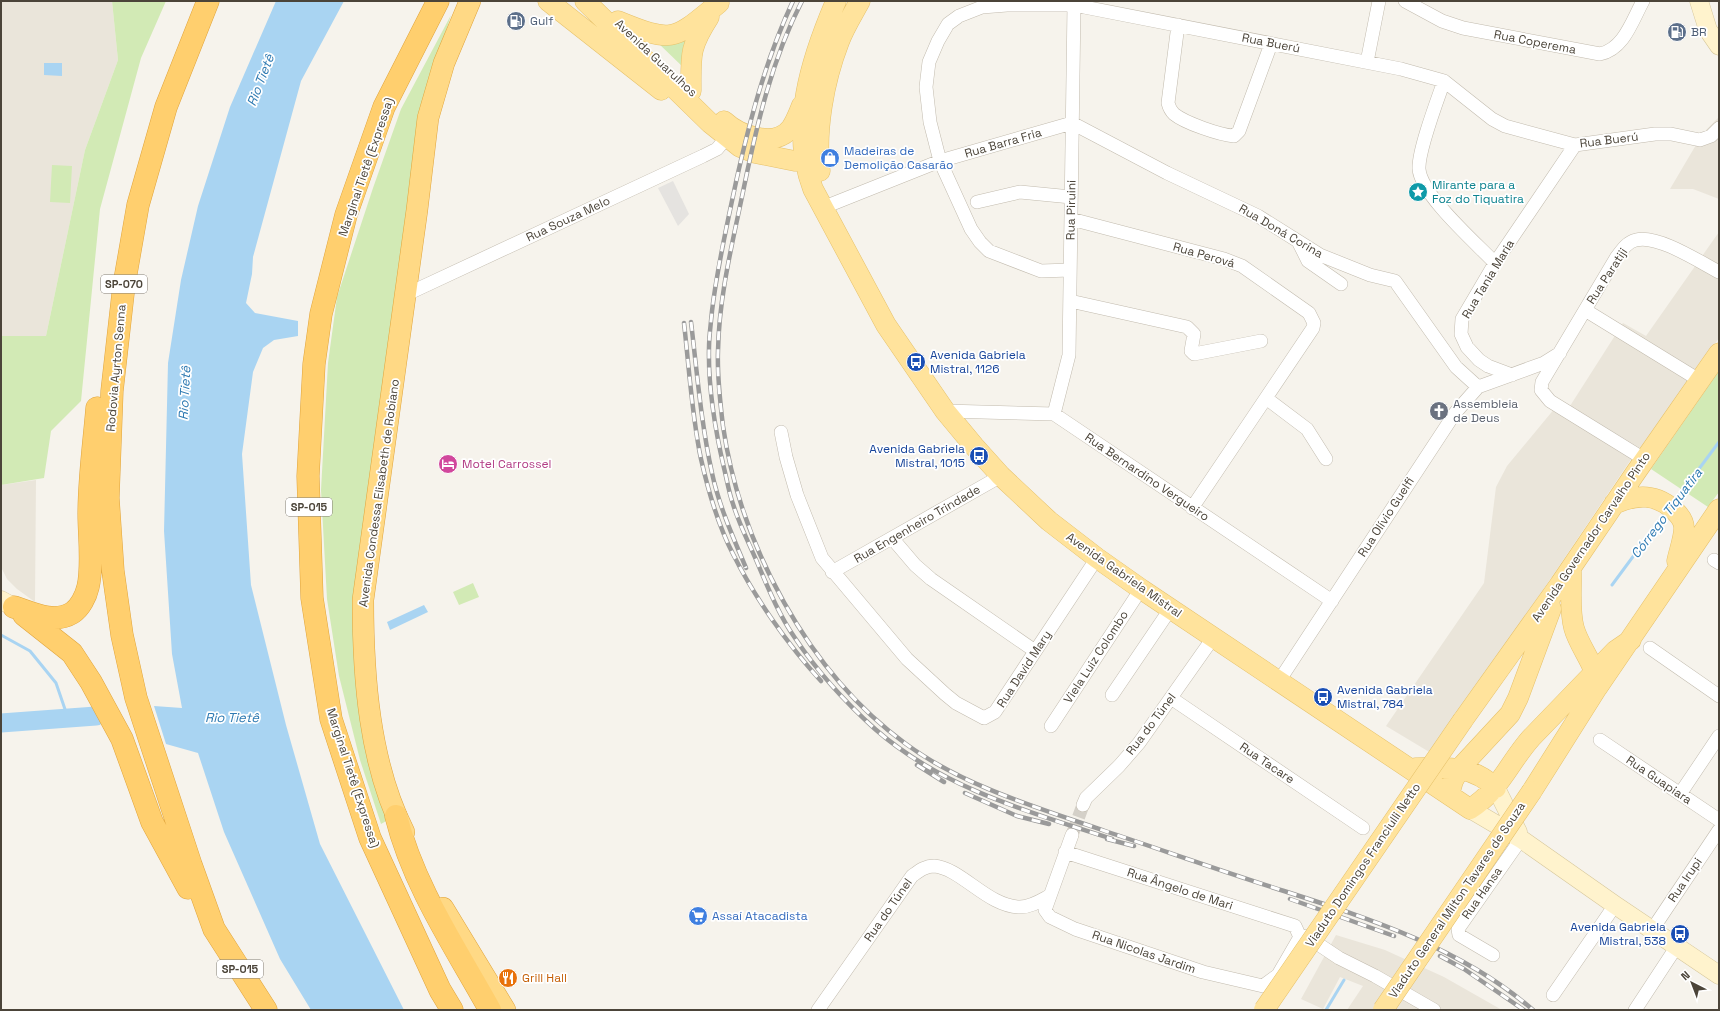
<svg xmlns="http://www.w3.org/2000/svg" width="1720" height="1011" viewBox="0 0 1720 1011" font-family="'Space Grotesk',sans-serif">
	<rect width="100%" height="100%" fill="#f6f3ec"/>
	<path fill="#eae5da" d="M1,1H112L118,60L85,150L46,336H1Z
		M1719,117V199L1693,189H1670L1703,133Z
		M1719,232V338L1640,448L1570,406L1623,323L1646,336Z
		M1555,408L1634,455L1462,710L1431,753L1386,726L1484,583L1496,487L1507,466Z
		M36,480L35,602L17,589L7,579L1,567V485Z
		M1336,935L1385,950L1444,977L1502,1010H1347L1363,986L1340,977L1323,1009L1301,999Z"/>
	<path fill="#d2eab5" d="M112,1H166L141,58L100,209L81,401L51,431L44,478L1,485V336H46L85,150L118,60Z
		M451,15L426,94L354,601L388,820L381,824L360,760L339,676L327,599L321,490L328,363L337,297L373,188L401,109Z
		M688,38L685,69L656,41Z
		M52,165L72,166L70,203L50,202Z
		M1719,371V492L1708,507L1651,469Z
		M473,583L479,597L459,605L453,592Z"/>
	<path fill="#e5e3e0" d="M673,181L689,214L678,226L658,188Z"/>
	<path fill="#a9d4f2" d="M276,1H344L301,81L253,257L252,274L246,303L255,313L298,321V336L274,340L263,348L253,372L242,454L251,585L286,725L320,844L404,1010H311L280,959L224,832L198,753L166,744L154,706L182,708L172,654L164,531L168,363L181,280L198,206L230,107Z
		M44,63H62V76L44,75Z
		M424,605L428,612L390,630L387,622Z"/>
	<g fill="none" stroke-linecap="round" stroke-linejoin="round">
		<path stroke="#a9d4f2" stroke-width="3" d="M1675,501L1719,442
			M1612,585L1666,512
			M1,635L30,651L56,683L68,718
			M1326,1010L1344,980"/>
		<path stroke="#a9d4f2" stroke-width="19" d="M1,723L96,716"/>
		<path stroke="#d4d0c8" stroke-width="13" stroke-dasharray="13 6" stroke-linecap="butt" d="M1072,835L1083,805"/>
		<defs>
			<path id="minor" d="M1405,1L1442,21L1463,28L1600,54C1624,49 1632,21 1643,1
				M1178,25L1168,103C1169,107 1171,111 1174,114C1185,123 1220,135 1234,136L1239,131L1271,44
				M1367,62L1379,1
				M1444,81C1437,101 1418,151 1419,169C1421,195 1476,243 1495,263
				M1072,123L1167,173L1258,216L1320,255L1370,275L1395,281L1456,367L1478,387
				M977,202L1020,192L1071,197
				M822,208L940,161L1072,123
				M1071,219L1224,259L1242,266L1309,313L1314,323L1313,328L1192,508
				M1299,243L1308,261L1341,284
				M1070,270L1041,271L989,251L980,242L971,229L940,161L930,122L926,87L929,62L938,41L948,24L959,16L982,7L1007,5H1074L1401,69L1444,81L1492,119L1505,126L1575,145L1655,134H1671L1700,140L1711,136L1719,128
				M405,295L703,156L717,149L727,137
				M1070,301L1187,327L1194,334L1191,351L1194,354L1261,341
				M1585,310L1699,380
				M1512,375L1488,366L1479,360L1467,347L1461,334L1462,319L1495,263L1575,145
				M1266,398L1307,429L1326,459
				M945,411L1054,414L1332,601
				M1054,414L1069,355L1074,5
				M781,432L786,457L797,495L822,558L907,659L945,694L956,703L984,718L995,712L1097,558
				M1644,459L1550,401L1541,390L1542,382L1616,258C1622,250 1627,242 1636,240C1657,234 1700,262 1719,272
				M892,538L915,565L931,579L1035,651
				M1714,560L1719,563
				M832,572L1001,476
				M1650,648L1719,696
				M1279,681L1455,413L1478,387L1544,363L1560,353
				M1112,695L1171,608
				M1171,698L1363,828
				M1051,726L1141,589
				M1600,740L1719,820
				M1680,794L1719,736
				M1083,805L1086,798L1119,766L1139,743L1213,638
				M1065,852L1295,926L1300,937L1278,975L1263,986L1203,972L1075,929L1050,917L1045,910L1072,835
				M1652,930L1719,830
				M1306,936L1339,958L1375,976L1434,1010
				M1493,955L1459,935L1458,929L1521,839
				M1553,995L1615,905
				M818,1010L912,876C919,871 925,866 934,866C961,868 988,907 1020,907C1031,907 1040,901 1049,896
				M1635,1010L1677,946"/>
			<path id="secondary" d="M1699,1L1708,30L1719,46
				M1,600L14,607
				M1496,788L1518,832
				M1470,809L1521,839L1615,905L1719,975"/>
			<path id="primary" d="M548,1L661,90
				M585,1L710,123L740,147L755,153L795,161L817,159
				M836,1C811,59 789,126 813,189L886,325L945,411L974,446L1001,476L1049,521L1097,558L1141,589L1470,809C1501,789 1508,764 1531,738L1615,651L1631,640
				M618,21C674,44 674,40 719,3
				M691,91C691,55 689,48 709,17
				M724,121C739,135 775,149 791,128C796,121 799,112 802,105
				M820,171C815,130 824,81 839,42C844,28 853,14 860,1
				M1614,504C1637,494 1657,493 1676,512C1680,516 1684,521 1684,528C1684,538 1679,551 1677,561
				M1571,569C1572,588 1569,610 1574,628C1579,647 1598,668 1597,686
				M1463,720L1560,584L1636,472L1719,353
				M1415,768C1447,768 1471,764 1496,788
				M1532,791L1597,688L1719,509
				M1449,795L1453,781L1460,768L1510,714L1518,698L1551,609"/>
			<path id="trunk" d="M404,832C369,763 363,676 363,600L417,210L428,118L444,63L470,1
				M443,908L505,1010"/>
			<path id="motorway" d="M208,1L166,107L138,205L124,285L112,391L108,498L113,571L122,635L136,698L191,865L214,929L266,1010
				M438,1L384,107L346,215L321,314L314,364L308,476L312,598L331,719L370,838L440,990L452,1010
				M14,607C32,613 54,624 72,613C80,608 86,596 88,587C93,566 89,536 89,514C89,479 94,443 97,408
				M24,615L72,653L91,682L122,739L152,822L188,888
				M396,816C413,885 455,947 490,1010"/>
		</defs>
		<use href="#minor" stroke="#c2bbae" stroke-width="14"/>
		<use href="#secondary" stroke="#d6c79b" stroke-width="19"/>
		<use href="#primary" stroke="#e6c16a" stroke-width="21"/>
		<use href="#trunk" stroke="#e0a43c" stroke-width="22"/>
		<use href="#motorway" stroke="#e0a43c" stroke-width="23"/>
		<use href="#minor" stroke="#fff" stroke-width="13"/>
		<use href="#secondary" stroke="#fff3cd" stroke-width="18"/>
		<use href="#primary" stroke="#ffe39c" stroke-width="20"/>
		<use href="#trunk" stroke="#ffd985" stroke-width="21"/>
		<use href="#motorway" stroke="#ffcf6e" stroke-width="22"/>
		<defs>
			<path id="rail" d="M793,1C766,59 750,119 736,182C727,225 717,268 712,311C711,323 709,336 709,348C708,388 715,429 724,468C727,480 729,493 733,504C739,524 749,543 757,562C768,588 779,615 795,638C817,671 845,702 875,729C942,788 1029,812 1112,839
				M802,1C772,59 757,124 744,187C733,241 719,295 718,351C717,376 720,401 723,426C740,544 808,673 906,744C963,786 1039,808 1105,831C1165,851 1224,872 1284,891C1371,919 1463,949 1533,1010
				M691,322C697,372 701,423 712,473C719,506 733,537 746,568
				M684,323C689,367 692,417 701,459C708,490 718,525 733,554C755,598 788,645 821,681
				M917,765L944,782
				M965,793L1017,816L1049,824
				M1107,839L1134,846
				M1290,899L1394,936
				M1440,956L1464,969L1524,1010"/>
		</defs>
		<use href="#rail" stroke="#9a9a9a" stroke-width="4.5"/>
		<use href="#rail" stroke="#fff" stroke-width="3" stroke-dasharray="9" stroke-linecap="butt"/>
		<defs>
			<path id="primary-bridge" d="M1264,1010L1463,720
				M1383,1010L1532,791"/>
		</defs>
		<use href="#primary-bridge" stroke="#e6c16a" stroke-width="21" stroke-linecap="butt"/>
		<use href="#primary-bridge" stroke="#ffe39c" stroke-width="20"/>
	</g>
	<defs>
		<symbol id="fuel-disc" viewBox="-11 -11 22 22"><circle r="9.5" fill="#5c6f8a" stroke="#fff"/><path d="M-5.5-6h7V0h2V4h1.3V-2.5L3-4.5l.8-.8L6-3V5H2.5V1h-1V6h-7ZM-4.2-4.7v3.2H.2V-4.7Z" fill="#fff"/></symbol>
		<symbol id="shop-disc" viewBox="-11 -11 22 22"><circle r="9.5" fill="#3f7fe0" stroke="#fff"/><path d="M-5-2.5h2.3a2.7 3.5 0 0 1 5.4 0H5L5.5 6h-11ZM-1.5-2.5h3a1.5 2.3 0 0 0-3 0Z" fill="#fff"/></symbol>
		<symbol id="sight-disc" viewBox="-11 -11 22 22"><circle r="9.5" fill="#0f9aa8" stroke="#fff"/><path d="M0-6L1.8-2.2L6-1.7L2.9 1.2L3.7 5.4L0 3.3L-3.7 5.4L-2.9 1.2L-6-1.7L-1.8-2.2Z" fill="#fff"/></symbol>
		<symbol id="bus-disc" viewBox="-11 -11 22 22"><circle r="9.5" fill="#1a4fb4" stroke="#fff"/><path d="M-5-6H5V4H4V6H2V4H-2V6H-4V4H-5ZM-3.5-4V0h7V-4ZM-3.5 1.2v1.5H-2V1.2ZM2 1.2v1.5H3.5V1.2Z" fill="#fff"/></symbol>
		<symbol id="church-disc" viewBox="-11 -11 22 22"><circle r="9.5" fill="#6b7280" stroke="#fff"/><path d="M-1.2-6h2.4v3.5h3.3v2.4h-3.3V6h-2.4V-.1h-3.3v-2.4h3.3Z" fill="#fff"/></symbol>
		<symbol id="hotel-disc" viewBox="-11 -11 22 22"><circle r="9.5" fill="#d1479c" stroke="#fff"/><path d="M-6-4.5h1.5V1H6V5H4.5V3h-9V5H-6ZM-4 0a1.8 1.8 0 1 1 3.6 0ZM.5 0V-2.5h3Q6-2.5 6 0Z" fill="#fff"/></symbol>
		<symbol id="supermarket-disc" viewBox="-11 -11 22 22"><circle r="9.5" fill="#3f7fe0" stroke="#fff"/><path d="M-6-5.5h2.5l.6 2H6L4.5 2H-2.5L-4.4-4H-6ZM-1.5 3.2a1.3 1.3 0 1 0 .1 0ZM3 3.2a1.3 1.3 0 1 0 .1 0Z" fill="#fff"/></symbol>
		<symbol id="restaurant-disc" viewBox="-11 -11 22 22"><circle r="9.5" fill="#e8710a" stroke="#fff"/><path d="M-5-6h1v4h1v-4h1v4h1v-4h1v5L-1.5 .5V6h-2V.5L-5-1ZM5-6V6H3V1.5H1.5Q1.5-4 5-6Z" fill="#fff"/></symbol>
	</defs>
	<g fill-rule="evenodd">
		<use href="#fuel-disc" x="505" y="10" width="22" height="22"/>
		<use href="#fuel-disc" x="1666" y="21" width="22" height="22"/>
		<use href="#shop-disc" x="819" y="147" width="22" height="22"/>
		<use href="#sight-disc" x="1407" y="181" width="22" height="22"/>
		<use href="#bus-disc" x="905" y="351" width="22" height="22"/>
		<use href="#church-disc" x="1428" y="400" width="22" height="22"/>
		<use href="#bus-disc" x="968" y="445" width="22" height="22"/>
		<use href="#hotel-disc" x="437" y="453" width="22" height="22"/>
		<use href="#bus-disc" x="1312" y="686" width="22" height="22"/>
		<use href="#supermarket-disc" x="687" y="905" width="22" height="22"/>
		<use href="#bus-disc" x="1669" y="923" width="22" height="22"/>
		<use href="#restaurant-disc" x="497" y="967" width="22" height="22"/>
	</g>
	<g text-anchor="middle" stroke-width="3.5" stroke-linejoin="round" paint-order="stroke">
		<g fill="#fff" stroke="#817c74" stroke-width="1">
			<rect x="101" y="275" width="46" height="18" rx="3"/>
			<rect x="286" y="498" width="46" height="18" rx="3"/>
			<rect x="217" y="960" width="46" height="18" rx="3"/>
		</g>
		<g font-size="11" font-weight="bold" fill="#4b4439">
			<text x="124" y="288">SP-070</text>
			<text x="309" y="511">SP-015</text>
			<text x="240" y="973">SP-015</text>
		</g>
		<g font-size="12" fill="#4e5e75" stroke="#fff" text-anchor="start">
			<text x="530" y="25">Gulf</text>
			<text x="1691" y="36">BR</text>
		</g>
		<g font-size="12" fill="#4b4439" stroke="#fff">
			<text transform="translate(1535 42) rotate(11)" y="4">Rua Coperema</text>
			<text transform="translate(1271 43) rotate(11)" y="4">Rua Buerú</text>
			<text transform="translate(656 58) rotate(43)" y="4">Avenida Guarulhos</text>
			<text transform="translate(1609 140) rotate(-7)" y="4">Rua Buerú</text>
			<text transform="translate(1003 143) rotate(-16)" y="4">Rua Barra Fria</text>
			<text transform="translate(366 167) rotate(-71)" y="4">Marginal Tietê (Expressa)</text>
			<text transform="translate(1071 210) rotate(-89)" y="4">Rua Piruini</text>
			<text transform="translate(568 219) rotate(-25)" y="4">Rua Souza Melo</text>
			<text transform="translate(1281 231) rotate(30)" y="4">Rua Doná Corina</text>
			<text transform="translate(1204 255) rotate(16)" y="4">Rua Perová</text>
			<text transform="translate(1607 276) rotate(-57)" y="4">Rua Paratiji</text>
			<text transform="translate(1488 279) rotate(-59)" y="4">Rua Tania Maria</text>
			<text transform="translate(116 368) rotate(-85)" y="4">Rodovia Ayrton Senna</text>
			<text transform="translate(1147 477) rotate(34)" y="4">Rua Bernardino Vergueiro</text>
			<text transform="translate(379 493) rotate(-82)" y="4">Avenida Condessa Elisabeth de Robiano</text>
			<text transform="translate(1386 517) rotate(-57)" y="4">Rua Olívio Guelfi</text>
			<text transform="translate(917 524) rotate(-30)" y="4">Rua Engenheiro Trindade</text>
			<text transform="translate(1591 537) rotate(-56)" y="4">Avenida Governador Carvalho Pinto</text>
			<text transform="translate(1124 575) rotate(35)" y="4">Avenida Gabriela Mistral</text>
			<text transform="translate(1096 657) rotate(-57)" y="4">Viela Luiz Colombo</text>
			<text transform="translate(1024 669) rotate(-57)" y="4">Rua David Mary</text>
			<text transform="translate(1151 724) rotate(-53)" y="4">Rua do Túnel</text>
			<text transform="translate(1267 763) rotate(34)" y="4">Rua Tacare</text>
			<text transform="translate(353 778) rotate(72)" y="4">Marginal Tietê (Expressa)</text>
			<text transform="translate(1659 780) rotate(34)" y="4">Rua Guapiara</text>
			<text transform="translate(1363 865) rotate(-56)" y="4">Viaduto Domingos Franciulli Netto</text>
			<text transform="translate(1685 880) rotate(-56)" y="4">Rua Irupi</text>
			<text transform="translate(1180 889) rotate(18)" y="4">Rua Ângelo de Mari</text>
			<text transform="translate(1482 893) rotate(-55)" y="4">Rua Hansa</text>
			<text transform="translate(1457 900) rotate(-56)" y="4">Viaduto General Milton Tavares de Souza</text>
			<text transform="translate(888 910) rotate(-55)" y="4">Rua do Túnel</text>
			<text transform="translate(1144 952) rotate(19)" y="4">Rua Nicolas Jardim</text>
		</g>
		<g font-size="12" fill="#366cbe" stroke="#fff" text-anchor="start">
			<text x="844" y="155">Madeiras de<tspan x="844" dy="14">Demolição Casarão</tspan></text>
			<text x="712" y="920">Assaí Atacadista</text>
		</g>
		<g font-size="12" fill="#0d838f" stroke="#fff" text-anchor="start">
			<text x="1432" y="189">Mirante para a<tspan x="1432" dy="14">Foz do Tiquatira</tspan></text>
		</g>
		<g font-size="12" fill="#164399" stroke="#fff" text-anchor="start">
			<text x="930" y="359">Avenida Gabriela<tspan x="930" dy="14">Mistral, 1126</tspan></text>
			<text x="965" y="453" text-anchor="end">Avenida Gabriela<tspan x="965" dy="14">Mistral, 1015</tspan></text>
			<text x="1337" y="694">Avenida Gabriela<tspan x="1337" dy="14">Mistral, 784</tspan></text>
			<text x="1666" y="931" text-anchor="end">Avenida Gabriela<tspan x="1666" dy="14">Mistral, 538</tspan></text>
		</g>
		<g font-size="12" fill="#5b616d" stroke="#fff" text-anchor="start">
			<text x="1453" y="408">Assembleia<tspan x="1453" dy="14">de Deus</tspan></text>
		</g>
		<g font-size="12" fill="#b23c85" stroke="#fff" text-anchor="start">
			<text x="462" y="468">Motel Carrossel</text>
		</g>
		<g font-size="12" fill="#c56008" stroke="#fff" text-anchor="start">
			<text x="522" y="982">Grill Hall</text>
		</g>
		<g font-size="13" font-style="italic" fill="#2e7ab2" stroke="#fff">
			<text transform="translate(260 80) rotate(-69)" y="5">Rio Tietê</text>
			<text transform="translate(184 393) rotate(-87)" y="5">Rio Tietê</text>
			<text transform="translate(1666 513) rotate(-53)" y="5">Córrego Tiquatira</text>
			<text x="232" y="722">Rio Tietê</text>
		</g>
	</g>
	<rect width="1720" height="1011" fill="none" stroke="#4b4439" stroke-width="4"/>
	<g transform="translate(1692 983) rotate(318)" stroke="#ffffff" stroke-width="3" paint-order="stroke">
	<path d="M0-3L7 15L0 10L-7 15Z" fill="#4b4439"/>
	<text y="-6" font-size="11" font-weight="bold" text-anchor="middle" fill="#4b4439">N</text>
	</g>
</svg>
